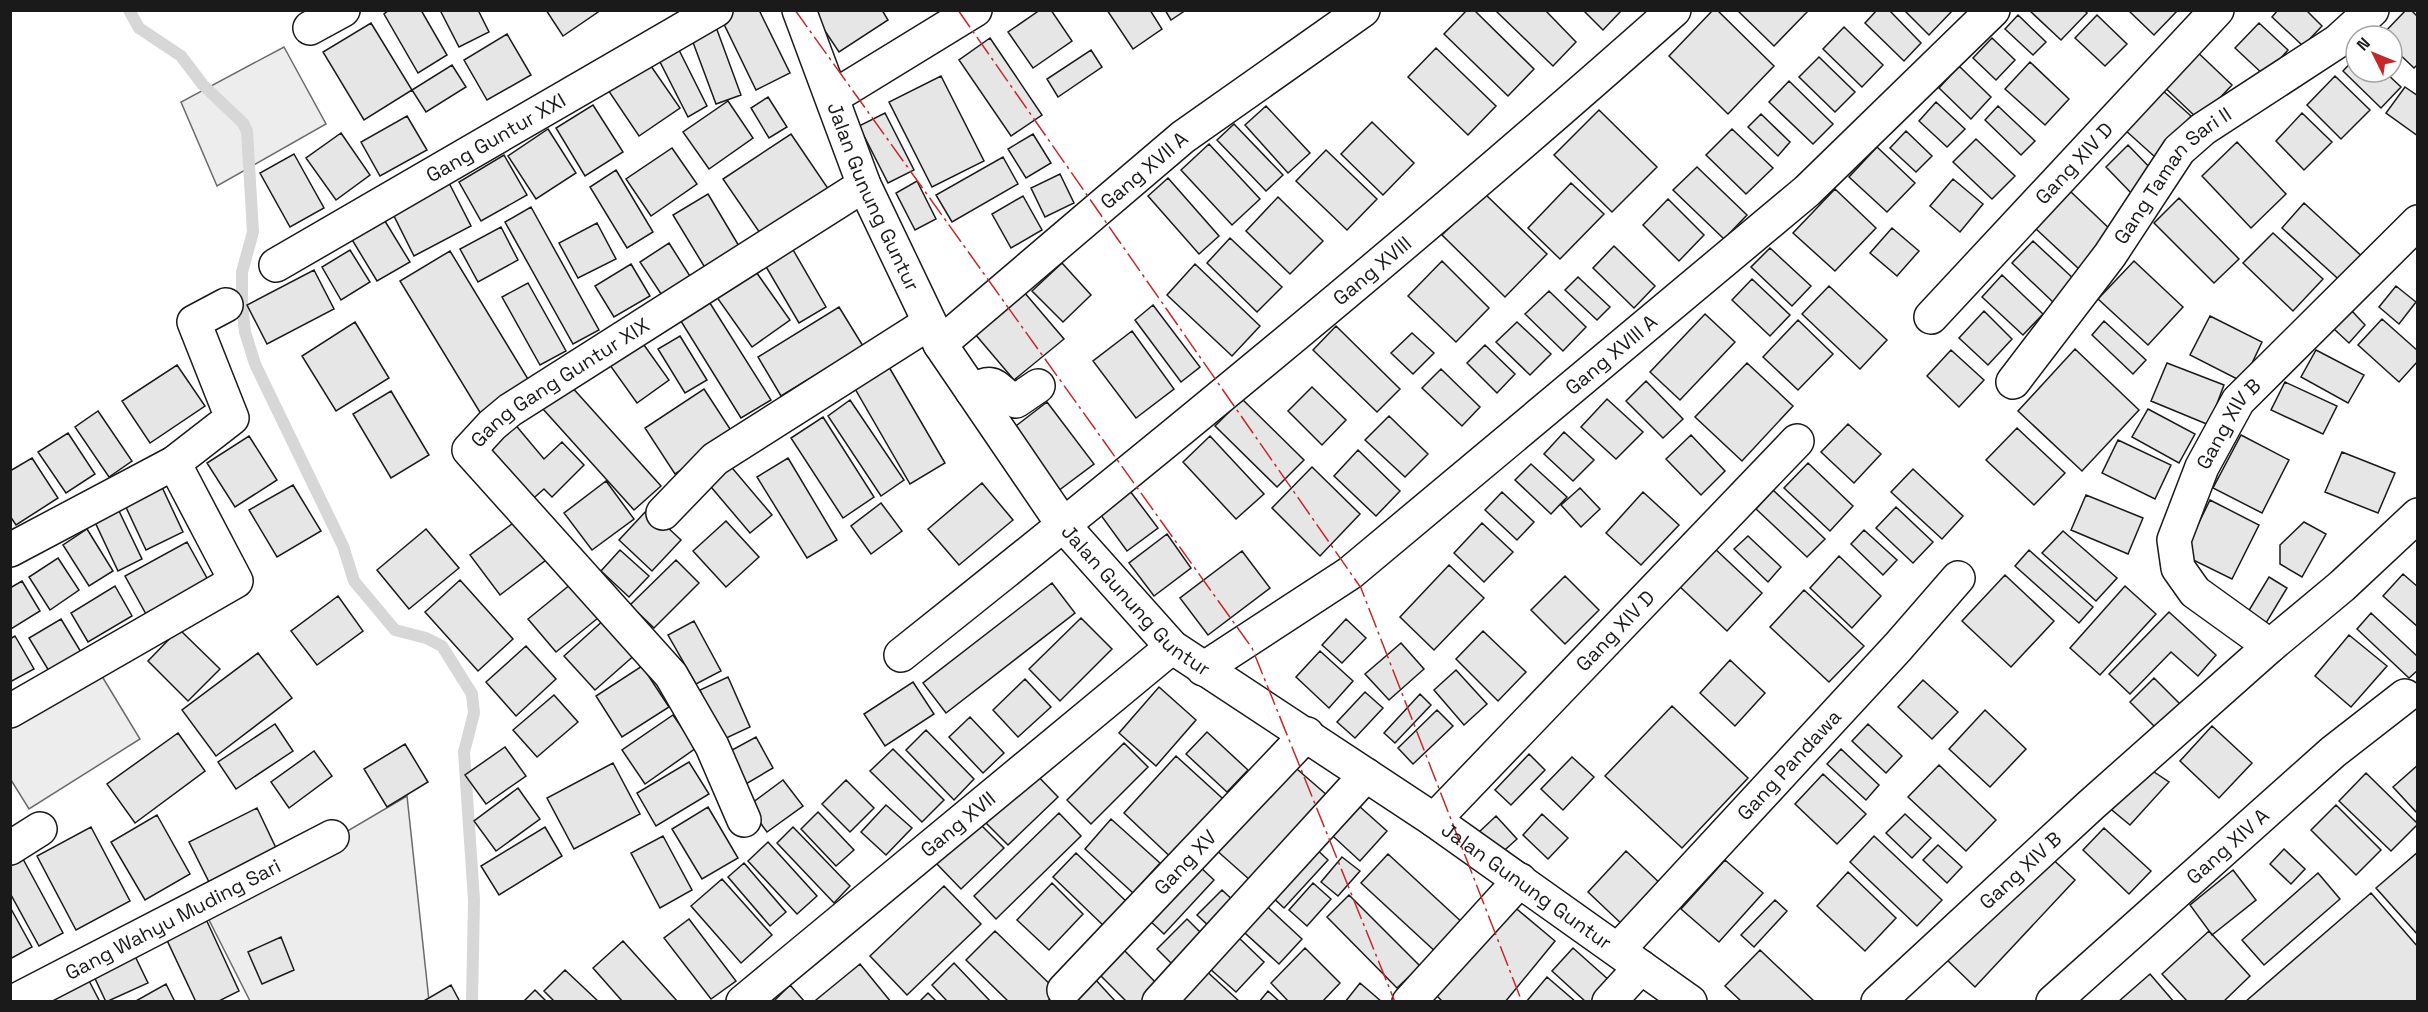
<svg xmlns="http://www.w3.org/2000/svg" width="2428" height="1012" viewBox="0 0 2428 1012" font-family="'Space Grotesk',sans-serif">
	<rect width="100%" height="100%" fill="#fff"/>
	<path fill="#ededed" stroke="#6a6a6a" stroke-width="1.5" d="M284,47L326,124L217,186L181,102Z
		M97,668L140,739L29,809L11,780L10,719Z
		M407,796L429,1001H250L206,914Z"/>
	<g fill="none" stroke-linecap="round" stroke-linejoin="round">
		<path stroke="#d7d7d7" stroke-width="12" d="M129,10L139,28L181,56L203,85L243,123L247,131L253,232L242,272V305L245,332L255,364L343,546L354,581L395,630L426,638L442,646L472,694L474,713L464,752L474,900L472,1002"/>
	</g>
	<path fill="#e6e6e6" stroke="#1a1a1a" stroke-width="1.5" d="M389,10H421L447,55L418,73L384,14Z
		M440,10H478L489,32L459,47Z
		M546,10H601L563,36Z
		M736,10H759L790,73L756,90L721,18Z
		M811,10H882L888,20L839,52Z
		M1040,10H1051L1072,41L1033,68L1008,32Z
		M1107,10H1150L1162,29L1133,49Z
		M1165,10H1186L1171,20Z
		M1467,10H1474L1534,69L1508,96L1444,34Z
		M1499,10H1545L1576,42L1553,66L1497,12Z
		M1583,10H1622L1603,30Z
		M1713,10H1717L1774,66L1728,114L1669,56Z
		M1737,10H1805L1807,12L1774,46Z
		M1877,10H1889L1921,43L1904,61L1865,23Z
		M1904,10H1953L1929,35Z
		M2084,10L2087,13L2061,40L2030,11Z
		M2128,10H2178L2154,35Z
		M2278,10H2306L2322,26L2303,46L2272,17Z
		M2406,10H2411L2418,17V64L2414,68L2392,47V36H2381Z
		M2018,15L2046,42L2033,55L2005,29Z
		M2097,15L2127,44L2105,66L2075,38Z
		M371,23L412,90L364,120L323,52Z
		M2259,23L2288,50L2265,76L2235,48Z
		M716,27L741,95L716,104L691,37Z
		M1844,27L1883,65L1862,87L1823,49Z
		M507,34L531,75L487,100L464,60Z
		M990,38L1042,115L1011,136L959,60Z
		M1992,38L2015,60L1996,80L1973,58Z
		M677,46L707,106L688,117L657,56Z
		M2191,46L2232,85L2199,120L2158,81Z
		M1436,48L1496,106L1468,135L1408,77Z
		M1091,50L1102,67L1058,97L1047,79Z
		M644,56L680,108L639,136L604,84Z
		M1819,57L1855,92L1835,112L1799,77Z
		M2356,57V72H2385L2401,87L2381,108L2343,71Z
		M2030,62L2069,99L2045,125L2005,89Z
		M452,65L466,87L426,112L412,90Z
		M1959,66L1991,97L1971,119L1939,88Z
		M941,76L984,161L932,187L889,102Z
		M2335,76L2370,110L2341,139L2307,105Z
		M1789,81L1833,124L1813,144L1769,102Z
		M2405,87L2418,96V136L2386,113Z
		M2161,89L2191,116L2155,157L2125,130Z
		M768,97L787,127L769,138L751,108Z
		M728,101L753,138L709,169L683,132Z
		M1936,102L1965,129L1947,147L1919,121Z
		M593,105L623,152L585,176L556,128Z
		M1266,106L1310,153L1288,173L1245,125Z
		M1998,106L2035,141L2021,155L1985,120Z
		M1599,110L1657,167L1612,212L1554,155Z
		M885,113L914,170L888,183L859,126Z
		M2302,113L2332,142L2304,170L2276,141Z
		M1761,114L1790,142L1778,156L1748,127Z
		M407,116L427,150L380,176L361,142Z
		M1372,122L1414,163L1383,195L1341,154Z
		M1234,124L1283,175L1266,191L1217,140Z
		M548,129L576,173L536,199L508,156Z
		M1732,129L1773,168L1746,194L1706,155Z
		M1906,131L1932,156L1916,172L1890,148Z
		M341,133L370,175L336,200L306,158Z
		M791,134L829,190L762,236L723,179Z
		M1033,134L1051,163L1026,178L1008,149Z
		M1976,139L2015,176L1992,199L1953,162Z
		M2237,142L2286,194L2251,228L2202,176Z
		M1209,144L1260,199L1232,225L1181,170Z
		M2128,145L2156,174L2134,196L2106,167Z
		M1877,147L1915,183L1887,212L1849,177Z
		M672,148L697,184L651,216L626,179Z
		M1326,150L1377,199L1347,230L1296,181Z
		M294,154L324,208L290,227L260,173Z
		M504,155L527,195L481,221L459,182Z
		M1003,157L1018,184L952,222L936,195Z
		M1697,167L1747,215L1724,239L1673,190Z
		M616,170L653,232L627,248L590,187Z
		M1060,174L1074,203L1045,217L1031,188Z
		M446,177L471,226L414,256L389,206Z
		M1168,178L1219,236L1199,254L1148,196Z
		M1953,179L1983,204L1960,232L1930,206Z
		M917,181L936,219L915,230L896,193Z
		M1571,183L1604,214L1560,259L1528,228Z
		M1835,189L1876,228L1835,271L1793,233Z
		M2070,191L2114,233L2079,269L2035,228Z
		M1484,193L1547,254L1505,297L1442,235Z
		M708,194L742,251L707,271L673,215Z
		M1023,196L1042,230L1011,248L992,214Z
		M1278,197L1323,241L1290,274L1246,231Z
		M2179,198L2239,259L2214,283L2154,223Z
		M1668,199L1704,235L1679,261L1643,225Z
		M2304,203L2367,261L2345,285L2282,228Z
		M531,207L599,330L573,344L505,222Z
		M380,213L410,262L377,281L348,233Z
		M597,223L616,259L578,278L559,243Z
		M501,227L518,260L478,282L460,249Z
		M1892,228L1919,251L1897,276L1870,253Z
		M2273,233L2323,279L2293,311L2243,263Z
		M1230,238L1282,287L1257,312L1207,263Z
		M2033,241L2075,280L2054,303L2012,263Z
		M669,243L695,284L667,303L640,262Z
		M1614,246L1655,286L1634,308L1593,268Z
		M792,248L826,307L799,323L765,265Z
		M1770,248L1811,286L1792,306L1751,267Z
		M350,250L370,282L341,300L322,267Z
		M450,251L531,384L481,414L400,281Z
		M1442,261L1489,308L1456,342L1408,296Z
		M2134,261L2183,307L2148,345L2098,299Z
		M1062,263L1091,295L1063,322L1032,291Z
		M631,264L650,296L614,317L595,286Z
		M1195,264L1260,326L1232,356L1167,295Z
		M754,269L790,320L752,347L716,296Z
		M314,270L334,309L267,344L247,305Z
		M2002,275L2043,314L2023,335L1982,297Z
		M1578,277L1610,307L1597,320L1565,290Z
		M1752,279L1790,315L1770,336L1732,300Z
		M528,283L566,351L540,365L502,297Z
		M1829,286L1887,340L1860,369L1802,314Z
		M2396,286L2416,302L2399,324L2379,307Z
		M1549,291L1586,327L1563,351L1525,314Z
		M1024,292L1064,339L1014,380L975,334Z
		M708,300L771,400L741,418L679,318Z
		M1153,305L1200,367L1181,382L1135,320Z
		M839,307L863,346L781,396L758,357Z
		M1984,311L2012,339L1988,365L1959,338Z
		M2352,311L2365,325L2349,343L2334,329Z
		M1705,314L1735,342L1680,400L1650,372Z
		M2210,316L2262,342L2243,382L2190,355Z
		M2382,319L2418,351V361L2399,382L2358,345Z
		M1798,320L1833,354L1798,390L1763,357Z
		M2104,321L2146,360L2133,374L2092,335Z
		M355,322L389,378L336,411L302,356Z
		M1517,322L1551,354L1530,375L1496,342Z
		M1336,326L1400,389L1377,412L1313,350Z
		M1132,331L1174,389L1136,418L1093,361Z
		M1412,333L1434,353L1413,374L1391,353Z
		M680,336L707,380L685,393L658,349Z
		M639,338L669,380L637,403L607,361Z
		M1485,345L1515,374L1497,393L1467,363Z
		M2075,349L2139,410L2082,471L2018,411Z
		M1951,350L1984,380L1959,407L1927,376Z
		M2316,350L2364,375L2348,403L2301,377Z
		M1747,363L1793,406L1742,461L1695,417Z
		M2167,363L2224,385L2209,425L2151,401Z
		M177,365L205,406L150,443L122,401Z
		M889,367L945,463L910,484L854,387Z
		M1441,369L1480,407L1462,426L1422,388Z
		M1646,381L1683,419L1663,438L1626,401Z
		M2285,382L2337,406L2323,434L2271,410Z
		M570,385L661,486L634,510L543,409Z
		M1312,387L1346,420L1322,445L1288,411Z
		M704,389L734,435L675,474L645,428Z
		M391,391L429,455L391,478L353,414Z
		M1242,399L1304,460L1277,487L1215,426Z
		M1607,399L1643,432L1616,459L1581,427Z
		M850,400L904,480L881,496L828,416Z
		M1047,402L1094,464L1058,491L1012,429Z
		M2148,409L2195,434L2179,463L2132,437Z
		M98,411L132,461L109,477L75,427Z
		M1389,416L1428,454L1405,477L1365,440Z
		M823,417L874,497L843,518L791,438Z
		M513,422L544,459L562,442L584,465L552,497L544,489L528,503L482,449Z
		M1848,424L1881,454L1854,483L1821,452Z
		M2017,428L2065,473L2034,505L1986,460Z
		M1564,432L1594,460L1573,481L1544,454Z
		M68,433L95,474L66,493L38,452Z
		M1691,435L1725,471L1701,495L1666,459Z
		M2241,435L2289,460L2262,513L2213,488Z
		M249,436L277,480L235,507L207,463Z
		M1210,436L1264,494L1236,519L1183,462Z
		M2118,440L2171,465L2155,499L2102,473Z
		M1358,450L1400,491L1376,516L1334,476Z
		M2342,452L2395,473L2378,513L2325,492Z
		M32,458L58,498L16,525L10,516V471Z
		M788,458L837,540L807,558L757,477Z
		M728,463L772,515L750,533L706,481Z
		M1808,463L1853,506L1830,531L1784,488Z
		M1531,464L1567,497L1551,514L1515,480Z
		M1312,467L1360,514L1320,556L1272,508Z
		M1913,469L1963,516L1942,539L1891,492Z
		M606,481L634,519L592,550L564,513Z
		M982,483L1013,520L959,565L928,529Z
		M161,485L183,532L146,550L124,503Z
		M293,485L321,531L277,557L249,510Z
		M1580,488L1600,509L1581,527L1561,505Z
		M1773,490L1825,539L1807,557L1756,509Z
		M1130,491L1158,528L1127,551L1100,514Z
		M1502,492L1534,522L1517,540L1485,510Z
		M1643,492L1679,525L1641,565L1606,533Z
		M2086,495L2143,518L2128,554L2071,530Z
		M2210,500L2259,525L2232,579L2183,555Z
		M881,503L902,531L871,554L851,526Z
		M1896,507L1933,542L1913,563L1876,528Z
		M118,509L142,559L118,571L94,520Z
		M648,509L681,540L652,571L619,540Z
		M520,518L550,557L500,595L470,555Z
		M726,521L759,557L726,587L693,551Z
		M2304,522L2326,534L2302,577L2280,564V545Z
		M1482,523L1513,552L1484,582L1454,553Z
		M87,529L113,571L89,586L63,545Z
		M426,529L459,568L409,609L377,570Z
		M1864,530L1897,560L1883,575L1851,544Z
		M2063,531L2117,578L2096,601L2042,553Z
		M1167,534L1191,568L1154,596L1129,563Z
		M1748,536L1781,567L1768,582L1734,549Z
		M187,542L208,580L146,614L125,576Z
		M1713,547L1762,593L1727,631L1678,585Z
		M620,550L649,576L629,597L601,571Z
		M2029,550L2093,607L2079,623L2015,566Z
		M1242,551L1270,588L1208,635L1180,598Z
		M1839,556L1881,596L1852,628L1810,588Z
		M58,558L79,590L50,610L29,577Z
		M676,560L699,583L654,628L630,605Z
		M1449,565L1484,598L1434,650L1400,617Z
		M2403,574L2418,587V627L2383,596Z
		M2005,575L2054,621L2011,667L1962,621Z
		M1565,576L1599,610L1565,644L1531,610Z
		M2269,577L2287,588L2263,628L2245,617Z
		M460,580L513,639L478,671L425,612Z
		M22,581L40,611L11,629L10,588Z
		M1052,583L1075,613L946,713L923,683Z
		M571,584L598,618L556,652L528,619Z
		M115,586L132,616L88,642L71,613Z
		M2125,586L2156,614L2100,675L2070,648Z
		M1804,590L1864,646L1829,682L1770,627Z
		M338,596L363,631L317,665L291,631Z
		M2169,612L2216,655L2198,676L2171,652L2130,694L2109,674Z
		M2371,613L2418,657V670L2409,678L2357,629Z
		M606,618L637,653L595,690L564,656Z
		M1081,618L1112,649L1060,701L1029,669Z
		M61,619L84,657L52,676L29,638Z
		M1346,619L1366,638L1342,663L1322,645Z
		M694,621L721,671L696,684L668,635Z
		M179,629L220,669L188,701L148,661Z
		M1483,631L1526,672L1498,701L1456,659Z
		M2349,635L2387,666L2351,707L2315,676Z
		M15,636L34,669L10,682V639Z
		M1401,643L1424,669L1389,700L1365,674Z
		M526,646L556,679L516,716L486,682Z
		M1320,651L1353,681L1329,708L1296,677Z
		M258,653L292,698L216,756L182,710Z
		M1730,660L1765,693L1735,726L1700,693Z
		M642,666L669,707L622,737L596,696Z
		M1456,670L1487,704L1464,725L1434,690Z
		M728,677L750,727L722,740L700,690Z
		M2154,678L2184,708L2160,732L2130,702Z
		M1025,679L1051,707L1018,737L993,710Z
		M1923,680L1958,712L1932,739L1898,707Z
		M913,682L934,714L885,746L864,714Z
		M1159,687L1196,720L1156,766L1119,733Z
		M1365,692L1383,708L1355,738L1337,722Z
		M1420,694L1431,705L1395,743L1384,733Z
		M554,695L578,722L537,757L513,730Z
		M1672,706L1748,778L1682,848L1605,776Z
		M1437,710L1453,726L1413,764L1398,748Z
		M1985,710L2026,749L1990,787L1949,749Z
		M673,715L696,748L645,784L622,750Z
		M970,717L1004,753L983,773L949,737Z
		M275,724L293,751L236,789L218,762Z
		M1868,724L1902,756L1886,773L1852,741Z
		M2212,726L2252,763L2219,798L2180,761Z
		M926,730L974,779L954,800L906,750Z
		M1207,732L1248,770L1227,792L1186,754Z
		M178,733L205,771L135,823L107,784Z
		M756,737L773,768L739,788L721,756Z
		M1124,743L1148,767L1091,824L1067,800Z
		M405,744L428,782L387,807L364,769Z
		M505,747L526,776L486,804L465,775Z
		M893,749L944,800L922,822L870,771Z
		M1841,749L1879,785L1866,800L1827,764Z
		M314,751L332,776L289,808L271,782Z
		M1529,754L1545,770L1511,805L1495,790Z
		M1176,756L1232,807L1178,864L1124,813Z
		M1572,757L1594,777L1563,810L1541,789Z
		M689,762L709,794L656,826L637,793Z
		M613,763L640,814L574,849L547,798Z
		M1290,763L1335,802L1259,888L1215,849Z
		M1939,765L1996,820L1966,851L1908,797Z
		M2418,765V814L2393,787Z
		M1032,770L1058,797L1008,845L982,819Z
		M2151,770L2169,782L2130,825L2107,806Z
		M2366,773L2418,824L2391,851L2339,801Z
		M1823,774L1866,814L1837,844L1795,804Z
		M783,780L803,806L767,832L748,806Z
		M846,780L874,808L850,832L822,804Z
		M518,788L540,819L496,851L474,821Z
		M1350,798L1387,831L1360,861L1323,827Z
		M886,805L912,828L886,855L861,832Z
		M2336,805L2381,850L2356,875L2311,830Z
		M708,807L738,858L702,879L672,829Z
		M257,808L276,848L209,882L189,842Z
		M818,812L854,850L836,866L801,829Z
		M1059,813L1081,836L996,919L974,896Z
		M1542,814L1568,838L1548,859L1523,835Z
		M1905,814L1931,838L1912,858L1886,833Z
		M157,815L190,874L145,900L111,842Z
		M1496,816L1517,839L1497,857L1477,834Z
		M1111,819L1160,863L1133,893L1085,849Z
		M977,821L1004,848L961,889L935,862Z
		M91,827L130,901L76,930L37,856Z
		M545,827L562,856L499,895L481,866Z
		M793,827L850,886L834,903L777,843Z
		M2104,828L2151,871L2129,894L2083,850Z
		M663,836L692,890L660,908L631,853Z
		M1874,836L1942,900L1917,926L1850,862Z
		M768,842L817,896L797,914L748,861Z
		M1312,845L1328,860L1284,908L1268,893Z
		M1938,845L1962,867L1947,883L1923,860Z
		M2284,849L2305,869L2291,884L2270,864Z
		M1626,851L1664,887L1626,928L1588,892Z
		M2045,852L2075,880L1975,987L1945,958Z
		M2418,852V935L2376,888Z
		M1076,853L1130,905L1107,929L1053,877Z
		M1388,854L1465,925L1438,954L1361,883Z
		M1342,857L1360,871L1338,896L1321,882Z
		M23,859L63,933L39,946L10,893V865Z
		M1725,860L1763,893L1719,942L1681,909Z
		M744,863L786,912L770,926L728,877Z
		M1198,865L1214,880L1164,934L1148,919Z
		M2233,870L2256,900L2212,935L2190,905Z
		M1848,872L1896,918L1865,951L1817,906Z
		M2318,873L2340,899L2264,965L2242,940Z
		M722,879L772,935L741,963L691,906Z
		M1052,883L1083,914L1049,950L1017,920Z
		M1313,883L1331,899L1307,926L1289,910Z
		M944,886L981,924L907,995L870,956Z
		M1222,890L1236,903L1211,928L1197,915Z
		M2371,893L2418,947V1002H2245Z
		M1349,895L1420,966L1397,988L1327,917Z
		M1259,899L1302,939L1279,964L1235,924Z
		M1775,900L1787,911L1754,947L1741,935Z
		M1512,905L1555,941L1505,1002H1443L1437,996Z
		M10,907L32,947L10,959Z
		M205,917L239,991L217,1002H196L165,936Z
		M689,919L736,981L711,999L664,938Z
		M1187,919L1208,940L1178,970L1157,949Z
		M995,931L1057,991L1047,1002H1009L966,960Z
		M2209,931L2250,976L2223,1002H2188L2162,974Z
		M281,937L294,970L262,984L248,952Z
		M1238,937L1264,962L1236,992L1209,968Z
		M623,941L678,1002H623L593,968Z
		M1122,948L1161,988L1148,1002H1127L1098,973Z
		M1305,948L1340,983L1322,1002H1289L1271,983Z
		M1573,948L1610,981L1591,1002H1586L1552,971Z
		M1760,950L1815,1002H1742L1725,986Z
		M133,952L148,983L106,1002L92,972Z
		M954,963L991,1002H948L932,985Z
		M860,964L891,1002H818L816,1000Z
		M1203,968L1240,1002H1172Z
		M565,970L599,1002H555L544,991Z
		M2150,974L2174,1002H2118Z
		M86,975L100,1002H54L50,995Z
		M1547,977L1576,1002H1526Z
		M1094,978L1116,1002H1070Z
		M1360,983L1382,1002H1345Z
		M166,984L175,1002H134Z
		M451,985L460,1002H422Z
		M790,985L805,1002H773Z
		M535,990L547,1002H523Z
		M1268,991L1280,1002H1259Z
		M928,993L937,1002H919Z"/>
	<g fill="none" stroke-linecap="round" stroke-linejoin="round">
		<defs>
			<g id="minor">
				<path id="s1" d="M799,10L864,185L940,344L1064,526L1172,647L1434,820L1690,1002"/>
				<path d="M310,28L343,10"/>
				<path d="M833,97L975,10"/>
				<path id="s2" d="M276,265L716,10"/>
				<path id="s3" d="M1931,317L2217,10"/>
				<path id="s4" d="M940,344L1183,137L1363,10"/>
				<path id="s5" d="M2013,382L2110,255L2179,150L2203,129L2338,41L2372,10"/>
				<path d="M972,391C999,375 994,393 1016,401L1038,386"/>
				<path d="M663,513L715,459L929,323"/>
				<path d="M10,550L174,463L232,418L194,322L226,305"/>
				<path id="s6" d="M2270,646L2195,592L2178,568L2174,540L2202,467L2238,401L2418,222"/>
				<path id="s7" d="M901,655C1164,446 1423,233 1674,10"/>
				<path id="s8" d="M1203,669L1350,573L1807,191L1993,10"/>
				<path d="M10,711L236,581L174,463"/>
				<path id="s9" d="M744,820L712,746L671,675L469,450L492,425L510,410L864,185"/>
				<path id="s10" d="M1434,820L1797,441"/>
				<path d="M10,848L40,829"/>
				<path id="s11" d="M1618,950L1898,647L1958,578"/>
				<path id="s12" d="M1064,990L1307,734"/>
				<path id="s13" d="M13,1002L332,837"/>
				<path id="s14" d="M743,1002L1172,647"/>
				<path d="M1159,1002L1366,775"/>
				<path d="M1409,1002L1520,880"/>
				<path d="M1609,1002L1641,967"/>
				<path id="s15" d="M1878,1002L2091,805L2270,646L2342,586L2418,515"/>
				<path id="s16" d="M2053,1002L2333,752L2405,696"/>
			</g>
		</defs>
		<use href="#minor" stroke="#1a1a1a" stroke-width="36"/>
		<use href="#minor" stroke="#fff" stroke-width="33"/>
		<path stroke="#c62828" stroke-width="1.5" stroke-dasharray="21 4.5 3 4.5" stroke-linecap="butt" d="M795,10L1252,648L1395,1002
			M958,10L1361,588L1522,1002"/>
	</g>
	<g text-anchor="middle" stroke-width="4.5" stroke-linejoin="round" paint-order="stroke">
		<g font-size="20" fill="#1a1a1a" stroke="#fff">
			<text dy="7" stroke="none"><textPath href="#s2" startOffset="254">Gang Guntur XXI</textPath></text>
			<text dy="7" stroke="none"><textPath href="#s3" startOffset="210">Gang XIV D</textPath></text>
			<text dy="7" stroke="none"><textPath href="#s4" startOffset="268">Gang XVII A</textPath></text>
			<text dy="7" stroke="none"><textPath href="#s5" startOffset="262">Gang Taman Sari II</textPath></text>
			<text dy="7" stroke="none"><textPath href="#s1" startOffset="201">Jalan Gunung Guntur</textPath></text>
			<text dy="7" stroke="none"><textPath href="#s7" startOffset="608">Gang XVIII</textPath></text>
			<text dy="7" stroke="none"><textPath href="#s8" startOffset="516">Gang XVIII A</textPath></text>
			<text dy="7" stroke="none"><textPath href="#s9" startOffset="579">Gang Gang Guntur XIX</textPath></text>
			<text dy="7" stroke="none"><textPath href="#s6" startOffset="279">Gang XIV B</textPath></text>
			<text dy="7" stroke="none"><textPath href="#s1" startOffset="687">Jalan Gunung Guntur</textPath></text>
			<text dy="7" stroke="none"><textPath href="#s10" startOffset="262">Gang XIV D</textPath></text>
			<text dy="7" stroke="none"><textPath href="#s11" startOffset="252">Gang Pandawa</textPath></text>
			<text dy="7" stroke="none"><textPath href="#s14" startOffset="279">Gang XVII</textPath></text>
			<text dy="7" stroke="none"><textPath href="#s16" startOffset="234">Gang XIV A</textPath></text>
			<text dy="7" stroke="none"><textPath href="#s12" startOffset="176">Gang XV</textPath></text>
			<text dy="7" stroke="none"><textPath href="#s15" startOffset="194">Gang XIV B</textPath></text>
			<text dy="7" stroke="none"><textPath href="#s1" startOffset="1173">Jalan Gunung Guntur</textPath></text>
			<text dy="7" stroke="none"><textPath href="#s13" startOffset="180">Gang Wahyu Muding Sari</textPath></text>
		</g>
	</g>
	<rect width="2428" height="1012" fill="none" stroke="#1a1a1a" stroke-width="24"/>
	<g transform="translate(2374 54) rotate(313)"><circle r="28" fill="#ffffff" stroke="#a3a3a3" stroke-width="1.5"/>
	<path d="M0-4.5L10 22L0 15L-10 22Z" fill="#c62828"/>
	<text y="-9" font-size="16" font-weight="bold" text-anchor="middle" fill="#1a1a1a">N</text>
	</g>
</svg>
